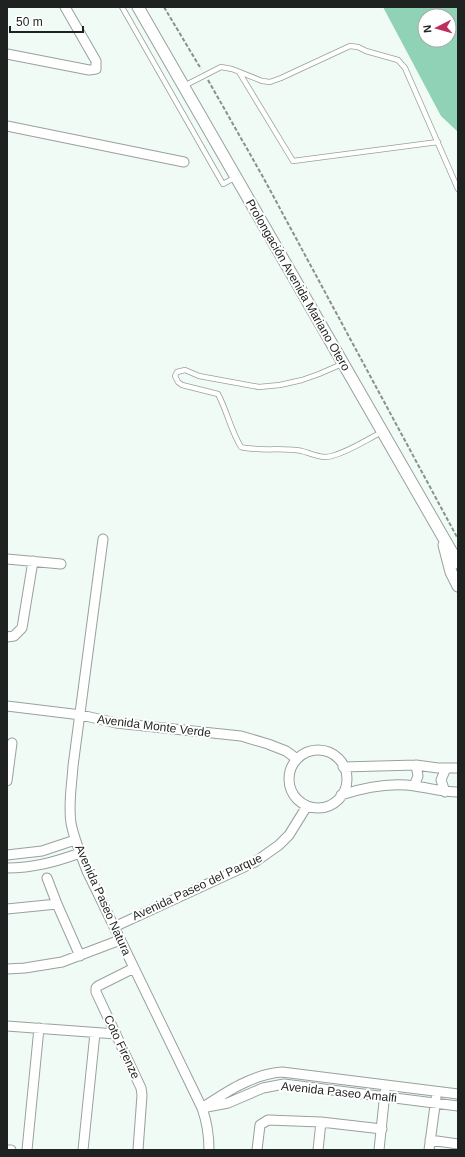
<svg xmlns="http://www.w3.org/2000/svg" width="465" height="1157" viewBox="0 0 465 1157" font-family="Arial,sans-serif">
	<rect width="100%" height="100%" fill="#f1fbf6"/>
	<path fill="#8fd2b5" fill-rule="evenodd" d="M383,7H458V132L441,116ZM425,16H449V40H425Z"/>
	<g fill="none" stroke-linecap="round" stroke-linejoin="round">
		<defs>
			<path id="service" d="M122,7L223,184L236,177
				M239,72L293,161L438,142
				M184,86L221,67L232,69L262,81L270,82L281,78L350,46L358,47L366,51L398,60L405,68L458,189
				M342,364L319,374L302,380L280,385L259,387L199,376L185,370L177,372L175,376L178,382L182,385L218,394C227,411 231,431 241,447C261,452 284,447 302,451C312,454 322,459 332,456C350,451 366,440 382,432"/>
			<path id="minor" d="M7,54L89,70L96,69V61L65,7
				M7,126L184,162
				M103,539L73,766C72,784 68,804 71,823C74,839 81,855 87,871L202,1108C207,1122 209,1135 209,1150
				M7,559L61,564
				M7,637L14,636L22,628L33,561
				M7,706L81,715L116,723L241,736L268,744L286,751L297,759
				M289 779a29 29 0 1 1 58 0a29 29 0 1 1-58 0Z
				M343,767L416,765L438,768H458
				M7,781L12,743
				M414,786L418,776L416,765
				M445,792L441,780L446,768
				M341,795C365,787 390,782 415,786C429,788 443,792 458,792
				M7,855L42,851L75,840
				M7,868C33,868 55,862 80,853
				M47,878L57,904
				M7,909L57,904L80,956
				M114,927L255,862L279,845L289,835L307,806
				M134,968L98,986L96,988V992L141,1088L142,1095L138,1150
				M7,969L25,968L62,962L120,940
				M7,1026L116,1034
				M207,1107L228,1103L263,1088L284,1084L458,1106
				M202,1108C226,1092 253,1074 282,1072L458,1094
				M430,1140L458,1144
				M7,1150H11
				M27,1150L39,1028
				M83,1150L95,1033
				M257,1150L260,1125L268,1120L321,1122L382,1129
				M318,1150L321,1122
				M379,1150L385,1092
				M429,1150L436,1098"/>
			<path id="tertiary" d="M138,7L458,563
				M444,545L451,572L458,586"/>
		</defs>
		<use href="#service" stroke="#98a19d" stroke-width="6"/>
		<use href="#minor" stroke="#98a19d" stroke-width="11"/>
		<use href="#tertiary" stroke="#98a19d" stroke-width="13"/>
		<path stroke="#89918d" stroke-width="2" stroke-dasharray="4 2" stroke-linecap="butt" d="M164,7L201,69
			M208,80L263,177L458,539"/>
		<use href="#service" stroke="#fff" stroke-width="4.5"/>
		<use href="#minor" stroke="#fff" stroke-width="9"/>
		<use href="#tertiary" stroke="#fff" stroke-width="11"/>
	</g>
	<g text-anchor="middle" stroke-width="4" stroke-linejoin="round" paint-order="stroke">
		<g font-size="12" fill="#1e2220" stroke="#fff">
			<text transform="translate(298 285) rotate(60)" y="4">Prolongación Avenida Mariano Otero</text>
			<text transform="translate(154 726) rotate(7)" y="4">Avenida Monte Verde</text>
			<text transform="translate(197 887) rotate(-25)" y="4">Avenida Paseo del Parque</text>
			<text transform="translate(103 900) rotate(66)" y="4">Avenida Paseo Natura</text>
			<text transform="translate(122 1047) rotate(65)" y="4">Coto Firenze</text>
			<text transform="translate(339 1092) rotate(6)" y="4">Avenida Paseo Amalfi</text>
		</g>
	</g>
	<rect width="465" height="1157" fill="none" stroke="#1e2220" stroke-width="16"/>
	<g transform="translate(437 28) rotate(264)"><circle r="19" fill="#ffffff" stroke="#a5a7a6"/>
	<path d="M0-3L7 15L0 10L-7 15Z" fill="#bd2f60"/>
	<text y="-6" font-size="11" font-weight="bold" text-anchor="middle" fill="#1e2220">N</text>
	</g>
	<path d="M10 26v6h73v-6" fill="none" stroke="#1e2220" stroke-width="2"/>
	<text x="16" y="26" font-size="12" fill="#1e2220" stroke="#ffffff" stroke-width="3" paint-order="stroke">50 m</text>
</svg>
